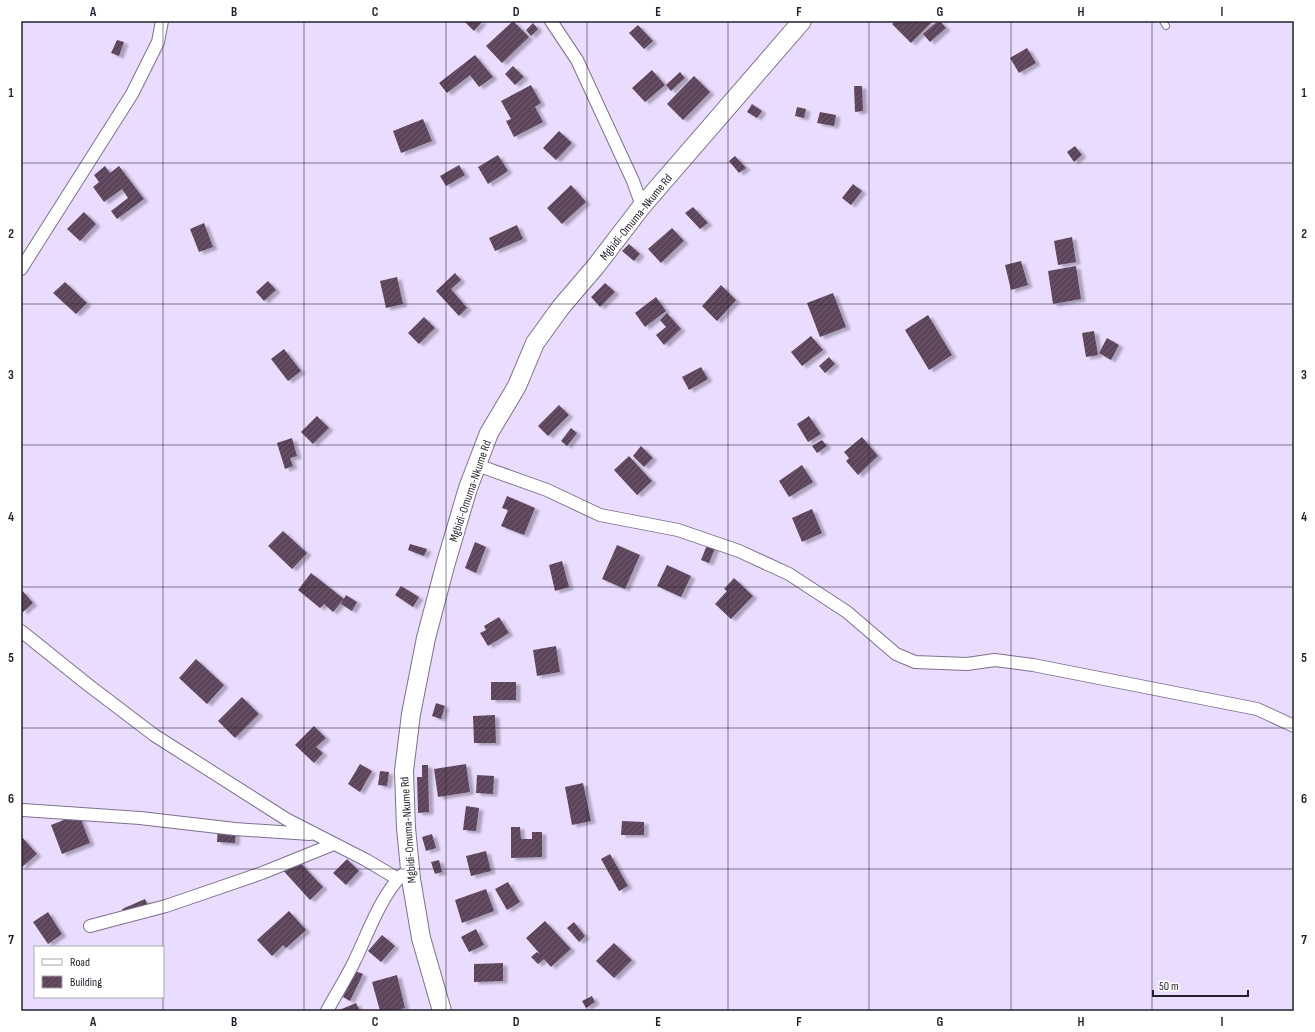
<svg xmlns="http://www.w3.org/2000/svg" width="1315" height="1032" viewBox="0 0 1315 1032" font-family="'Sofia Sans Condensed',sans-serif">
	<defs>
		<pattern id="building-hatch" width="6" height="6" patternUnits="userSpaceOnUse"><rect width="6" height="6" fill="#5c445a"/><path d="M-1 1l2-2M0 6l6-6M5 7l2-2" fill="none" stroke="#6f5c6e"/></pattern>
		<filter id="shadow"><feDropShadow dx="4.5" dy="2.5" stdDeviation="1" flood-color="#0004"/></filter>
	</defs>
	<rect width="100%" height="100%" fill="#eadcff"/>
	<path fill="url(#building-hatch)" filter="url(#shadow)" d="M464,21H483L474,31Z
		M513,21L529,37L502,63L486,46Z
		M896,21H933L911,43L892,24Z
		M938,21H940L946,28L930,42L923,34Z
		M533,23L538,29L531,36L526,30Z
		M638,25L653,41L644,49L629,33Z
		M117,40L124,42L119,56L111,53Z
		M1027,48L1036,63L1019,73L1010,58Z
		M475,55L493,77L479,87L470,75L447,93L439,83Z
		M513,66L524,77L515,85L505,74Z
		M652,70L665,85L645,102L632,88Z
		M680,72L685,78L671,91L666,85Z
		M694,76L710,92L683,120L667,104Z
		M531,85L541,103L535,107L543,122L514,137L506,121L511,119L501,101Z
		M854,86H862L863,111L855,112Z
		M752,104L762,111L757,118L747,112Z
		M797,107L806,109L804,118L795,116Z
		M820,112L836,115L834,126L817,123Z
		M423,119L432,141L401,153L393,131Z
		M559,131L572,143L556,160L543,148Z
		M1075,146L1082,155L1074,162L1067,152Z
		M498,155L508,171L488,184L478,167Z
		M735,156L746,168L739,173L729,161Z
		M459,165L465,175L446,186L440,176Z
		M105,166L110,173L119,166L144,199L117,219L111,211L128,198L122,189L104,202L93,187L99,182L94,175Z
		M853,184L862,191L851,205L842,198Z
		M571,185L586,202L562,224L547,208Z
		M693,207L708,223L700,229L685,213Z
		M84,212L96,224L80,241L67,229Z
		M204,223L213,247L199,252L190,229Z
		M517,225L523,239L495,251L489,238Z
		M672,228L684,241L661,263L648,249Z
		M1072,237L1076,262L1058,265L1054,241Z
		M629,244L640,254L634,261L622,251Z
		M1021,261L1028,285L1011,290L1005,265Z
		M1076,266L1081,299L1053,304L1048,271Z
		M455,273L461,280L451,289L467,308L459,316L436,291Z
		M397,277L403,304L386,308L380,281Z
		M268,281L276,290L264,301L256,292Z
		M65,282L87,303L76,314L53,293Z
		M605,283L615,292L600,307L591,297Z
		M721,285L736,300L717,321L702,306Z
		M833,293L846,327L820,337L807,303Z
		M656,297L666,311L645,327L635,313Z
		M667,313L681,329L664,345L656,335L666,327L660,320Z
		M928,315L952,355L929,370L905,330Z
		M424,317L435,328L419,344L408,333Z
		M1094,331L1098,355L1086,357L1082,333Z
		M811,336L823,350L802,366L791,352Z
		M1107,338L1119,345L1111,360L1099,353Z
		M284,349L301,371L288,381L271,359Z
		M829,357L835,364L825,373L819,366Z
		M701,367L708,379L689,390L682,377Z
		M559,405L569,415L548,436L538,426Z
		M317,416L329,428L313,444L301,432Z
		M809,416L821,434L808,442L797,424Z
		M571,428L577,433L567,446L561,441Z
		M862,437L878,456L858,475L846,461L849,458L844,452Z
		M292,438L297,456L290,458L293,466L285,469L277,443Z
		M822,440L827,446L817,453L812,446Z
		M641,446L653,458L644,467L633,456Z
		M629,456L652,481L637,495L614,470Z
		M802,465L813,482L789,497L779,481Z
		M507,496L535,508L524,535L501,526L508,510L502,508Z
		M812,509L822,533L802,542L792,518Z
		M283,531L307,553L292,569L268,546Z
		M475,542L486,547L476,573L465,568Z
		M410,544L427,549L424,556L408,550Z
		M617,545L640,555L625,589L602,579Z
		M707,545L715,548L709,563L701,560Z
		M562,561L569,587L555,591L549,565Z
		M667,565L691,576L681,597L657,586Z
		M311,573L344,599L333,612L324,604L320,608L298,590Z
		M734,578L753,596L731,619L715,604L727,591L724,589Z
		M401,586L419,597L413,607L395,595Z
		M21,589L33,603L23,612L21,609Z
		M346,595L357,602L352,611L341,604Z
		M499,617L509,633L488,646L480,633L486,630L484,626Z
		M556,646L560,672L537,676L533,650Z
		M196,659L224,685L207,704L179,678Z
		M491,682H516V700H491Z
		M242,697L259,714L235,738L218,721Z
		M436,703L445,706L441,719L432,716Z
		M495,715L496,743H474L473,716Z
		M314,726L326,738L316,747L323,753L314,763L295,745Z
		M360,764L372,771L360,792L348,784Z
		M466,764L470,792L438,797L434,769Z
		M422,765H428L429,812L418,813L417,777H422Z
		M380,771L389,772L387,786L378,785Z
		M477,775L494,776L493,794L476,793Z
		M583,783L591,821L572,825L565,787Z
		M466,806L479,808L476,831L463,830Z
		M79,814L90,843L62,854L51,825Z
		M622,821L644,822V835H621Z
		M218,826L236,827L235,843L217,842Z
		M511,827H520L521,839H532V832H542V857L511,858Z
		M432,834L436,848L426,851L422,837Z
		M21,836L37,854L21,868Z
		M486,851L491,871L471,876L466,856Z
		M610,854L628,886L619,891L601,859Z
		M293,855L323,887L310,900L280,867Z
		M347,859L359,871L346,885L333,873Z
		M439,860L442,872L435,874L431,862Z
		M508,882L520,902L507,910L495,889Z
		M486,889L494,911L462,923L455,900Z
		M145,899L149,907L126,918L122,909Z
		M289,911L306,930L286,948L283,945L272,956L257,940Z
		M48,912L62,934L48,944L33,922Z
		M545,921L571,949L551,967L544,959L538,964L531,957L537,952L540,954L526,938Z
		M574,922L585,936L579,942L567,928Z
		M476,929L484,945L469,952L461,937Z
		M382,935L395,946L381,962L368,951Z
		M614,943L632,960L614,978L596,961Z
		M503,963V981L474,982V964Z
		M355,971L363,974L350,1001L343,997Z
		M397,975L405,1008L393,1011H380L372,982Z
		M592,996L595,1002L586,1008L582,1001Z
		M356,1003L360,1011H337Z"/>
	<g fill="none" stroke-linecap="round" stroke-linejoin="round">
		<defs>
			<path id="lane" d="M1163,21L1166,26"/>
			<path id="street" d="M551,21L577,60L633,181L642,206
				M21,269L132,94L158,42L162,21
				M477,465L547,490L600,515L678,530L739,551L789,574L847,612L896,654L915,662L967,664L995,660L1033,665L1257,709L1294,726
				M21,631L87,684L154,735L286,819L366,860L398,879
				M23,810L140,818L235,829L310,834
				M90,926L166,906L262,873L334,844
				M327,1011C336,994 347,977 355,960C368,933 381,895 403,874"/>
			<path id="secondary" d="M442,1011L421,938L411,879L406,828L404,771L411,714L426,638L445,566L468,488L489,433L517,386L535,343L561,307L596,266L642,206L802,21"/>
		</defs>
		<use href="#lane" stroke="#7d7190" stroke-width="8"/>
		<use href="#street" stroke="#7d7190" stroke-width="14"/>
		<use href="#secondary" stroke="#7d7190" stroke-width="20"/>
		<use href="#lane" stroke="#fff" stroke-width="6"/>
		<use href="#street" stroke="#fff" stroke-width="12"/>
		<use href="#secondary" stroke="#fff" stroke-width="18"/>
	</g>
	<path fill="none" stroke="#241f2c" stroke-width="1" stroke-opacity="0.55" d="M163,21V1011M304,21V1011M446,21V1011M587,21V1011M728,21V1011M869,21V1011M1011,21V1011M1152,21V1011M21,163H1294M21,304H1294M21,445H1294M21,587H1294M21,728H1294M21,869H1294"/>
	<g text-anchor="middle" stroke-width="4" stroke-linejoin="round" paint-order="stroke">
		<g font-size="12" fill="#241f2c" stroke="#fff">
			<text transform="translate(636 217) rotate(-51)" y="4">Mgbidi-Omuma-Nkume Rd</text>
			<text transform="translate(470 491) rotate(-71)" y="4">Mgbidi-Omuma-Nkume Rd</text>
			<text transform="translate(408 830) rotate(-94)" y="4">Mgbidi-Omuma-Nkume Rd</text>
		</g>
	</g>
	<rect width="1315" height="1032" fill="none" stroke="#ffffff" stroke-width="44"/>
	<rect x="34" y="946" width="130" height="52" fill="#ffffff" stroke="#a7a5ab"/>
	<rect x="42" y="959" width="20" height="6" fill="#ffffff" stroke="#a7a5ab"/>
	<text x="70" y="966" font-size="12" fill="#241f2c">Road</text>
	<rect x="42" y="976" width="20" height="12" fill="url(#building-hatch)" stroke="#a7a5ab"/>
	<text x="70" y="986" font-size="12" fill="#241f2c">Building</text>
	<path d="M1153 990v6h95v-6" fill="none" stroke="#241f2c" stroke-width="2"/>
	<text x="1159" y="990" font-size="12" fill="#241f2c" stroke="#ffffff" stroke-width="3" paint-order="stroke">50 m</text>
	<rect x="22" y="22" width="1271" height="988" fill="none" stroke="#241f2c" stroke-width="1.5"/>
	<g font-size="13" text-anchor="middle" font-weight="bold" fill="#241f2c">
		<text x="93" y="16">A</text>
		<text x="234" y="16">B</text>
		<text x="375" y="16">C</text>
		<text x="516" y="16">D</text>
		<text x="658" y="16">E</text>
		<text x="799" y="16">F</text>
		<text x="940" y="16">G</text>
		<text x="1081" y="16">H</text>
		<text x="1222" y="16">I</text>
		<text x="11" y="97">1</text>
		<text x="1304" y="97">1</text>
		<text x="11" y="238">2</text>
		<text x="1304" y="238">2</text>
		<text x="11" y="379">3</text>
		<text x="1304" y="379">3</text>
		<text x="11" y="521">4</text>
		<text x="1304" y="521">4</text>
		<text x="11" y="662">5</text>
		<text x="1304" y="662">5</text>
		<text x="11" y="803">6</text>
		<text x="1304" y="803">6</text>
		<text x="11" y="944">7</text>
		<text x="1304" y="944">7</text>
		<text x="93" y="1026">A</text>
		<text x="234" y="1026">B</text>
		<text x="375" y="1026">C</text>
		<text x="516" y="1026">D</text>
		<text x="658" y="1026">E</text>
		<text x="799" y="1026">F</text>
		<text x="940" y="1026">G</text>
		<text x="1081" y="1026">H</text>
		<text x="1222" y="1026">I</text>
	</g>
</svg>
